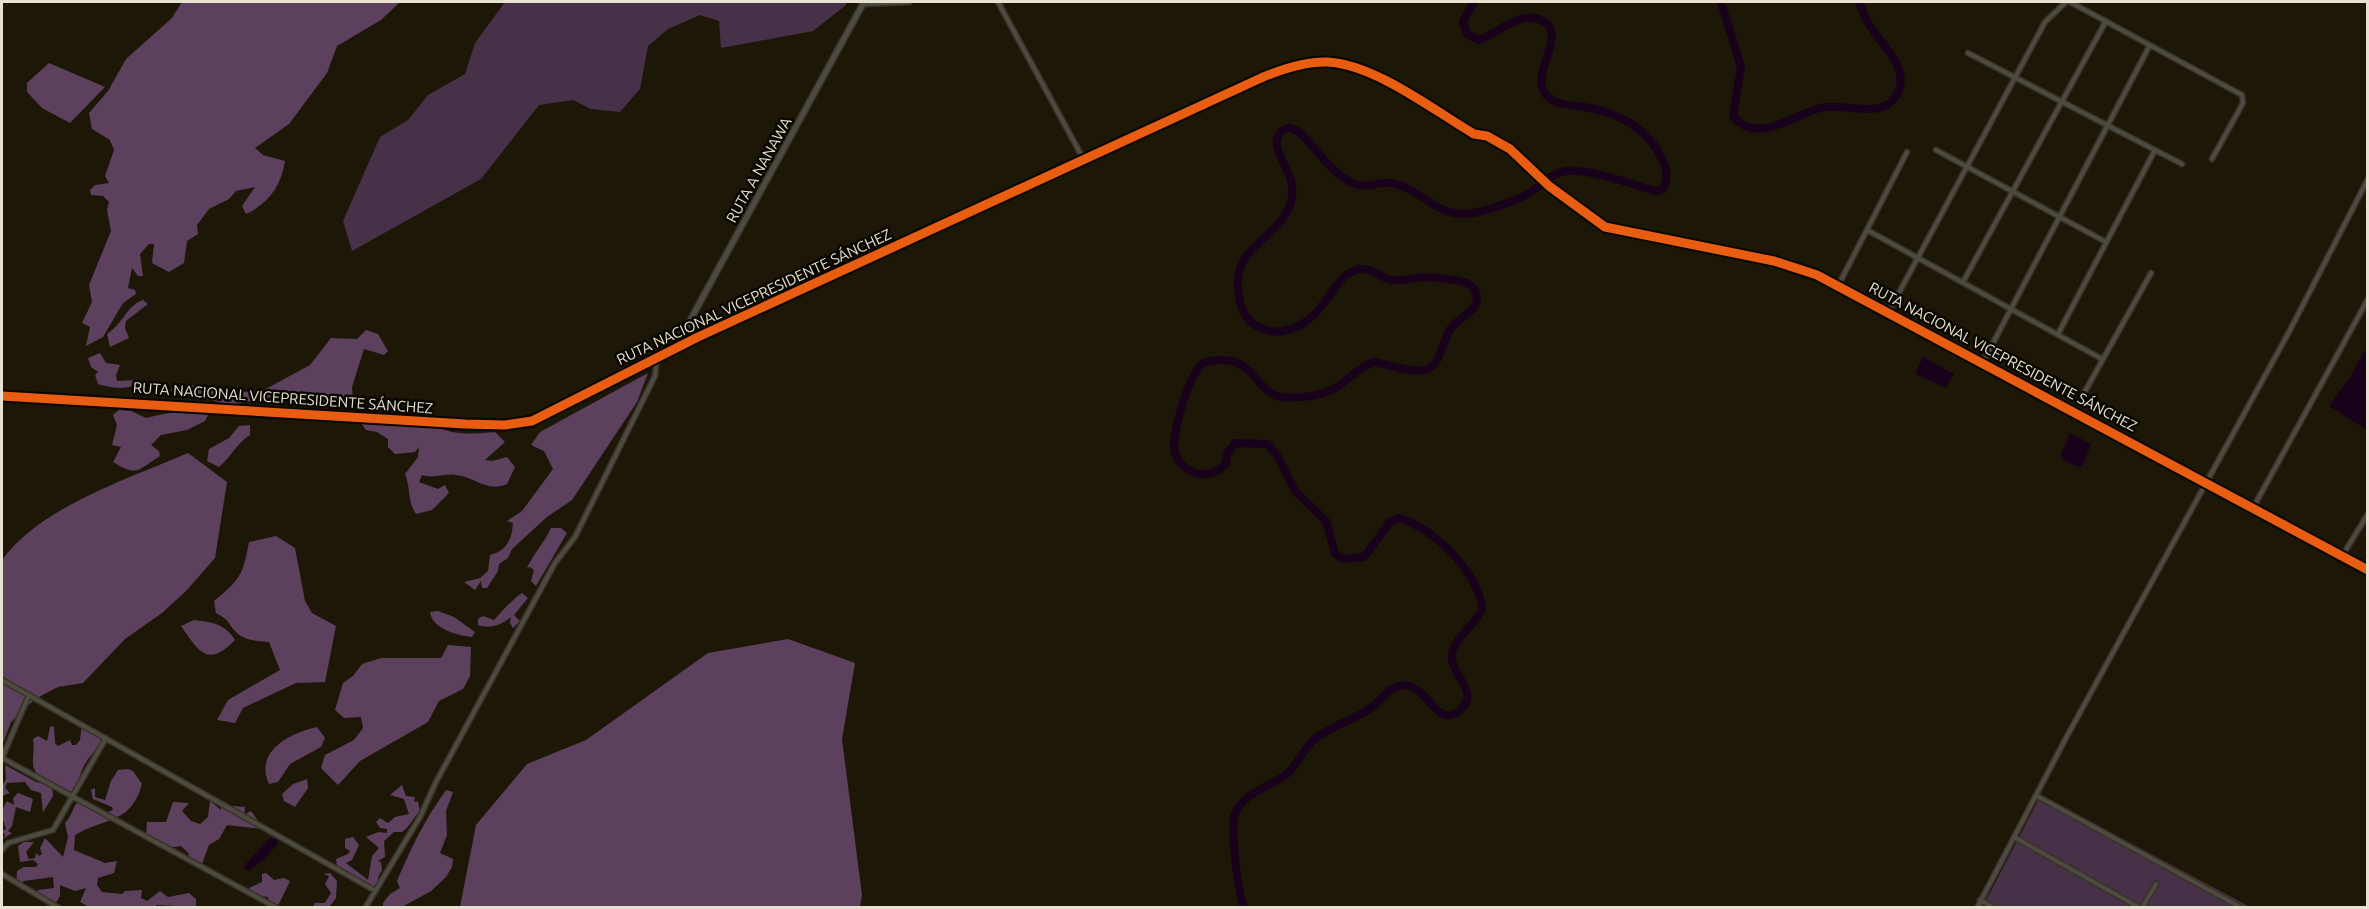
<svg xmlns="http://www.w3.org/2000/svg" width="2369" height="909" viewBox="0 0 2369 909" font-family="Ubuntu,sans-serif">
	<rect width="100%" height="100%" fill="#1d1708"/>
	<path fill="#473148" d="M505,2H846V5L813,31L721,48L719,21L700,15L668,29L648,46L640,89L620,112L591,109L573,100L539,105L481,179L352,251L343,221L380,137L408,120L428,95L465,74L475,43Z
		M2041,795L2250,907L1982,908Z"/>
	<path fill="#5d405e" d="M182,2H400L381,20L337,46L327,73L289,124L255,148L263,155L285,161C281,186 269,203 246,214L242,206L255,187L236,191L229,199L209,209L197,225L198,234L187,241L184,263L169,272L152,263L154,244H149L140,254L143,276H138L132,268L128,288L135,290L136,294L123,303L103,337L86,346L90,327L82,323L92,302L89,285L111,231L107,210L109,202L103,196L91,195L90,190L95,185L109,183L105,176L114,150L110,140L92,129L89,113L108,91L126,59L172,18Z
		M49,63L105,87L70,123L42,108L27,92V83Z
		M143,300L148,304L126,321L125,328L129,338L110,347L107,334C123,324 127,305 143,300Z
		M366,330L378,334L388,351L384,355L364,349L352,387L353,402L346,405H328L277,396L231,405L169,390L191,385L222,393L262,391L310,365L331,338L357,339Z
		M100,353L106,363L120,365L116,375L117,381L138,380L140,382C128,391 111,388 98,384L95,375L98,372L91,367L88,358Z
		M648,373L637,402L572,500L547,517L512,549L508,558L499,564L498,571L487,588H482L481,581L475,590L464,582L480,578L488,571L490,555C507,551 512,539 513,523L507,521L522,511L553,469L544,451L531,445L540,432Z
		M119,410L131,411L146,418C166,413 189,408 209,413L205,421L187,430L161,435L151,445L159,451L160,456C138,469 139,478 113,462L121,447L112,445L117,425L113,415Z
		M376,411L406,420L431,421C446,437 475,434 495,432L505,442L485,460L492,461L507,457L515,467L507,484C487,493 476,477 456,475C443,473 435,479 422,475L419,482L438,489L445,485L449,493L432,510L416,514C407,501 411,489 405,474L418,457L419,447L415,452L395,454L388,447V439L377,432L366,430L361,423Z
		M250,425V435C237,443 231,457 219,467L207,461L209,449L229,438L239,426Z
		M188,453L227,482L215,558L186,591L162,613L125,639L83,683L58,687L35,699L11,722L2,746V560C40,507 128,479 188,453Z
		M551,528H561L567,533L536,586L531,581L534,570L530,567L527,568C534,553 544,543 551,528Z
		M276,536L295,548L305,601L312,613L336,626L325,682L296,683L243,708L235,723L217,720L228,700L280,670L269,642C259,641 245,641 237,633C227,623 231,621 216,613L214,601C240,580 243,575 249,542Z
		M522,593L528,598L514,615L520,621L513,628L510,623L511,617C501,625 491,629 478,625V619L483,616L494,620C503,610 511,601 522,593Z
		M438,611L454,617L475,632L472,637C457,635 432,629 430,612Z
		M194,620C211,622 226,624 235,640C208,668 199,652 181,626Z
		M788,639L855,663L842,739L862,895L860,907H460L476,825L527,764L586,740L708,653Z
		M448,645L471,647L470,676L463,689L439,701L428,722L360,761L338,785L321,768L325,755L354,740L363,728L361,717L344,718L335,710L343,683L353,676L362,664L381,658H441Z
		M82,724L92,731L98,732L102,739C98,750 90,755 85,764C78,776 80,785 69,795L52,786L53,796L43,812L41,793L31,790L25,782L7,783L5,788L10,793L2,796V786L6,779L5,765L36,782L48,784C25,767 36,761 33,739L38,736L47,741L50,727L54,726L55,743L58,746L70,740L72,745H76L80,740Z
		M317,727L325,738L321,747L290,764L278,782L269,784C254,752 289,733 317,727Z
		M128,769L133,771L142,784C131,824 106,817 75,835L74,850L105,863L117,861L114,873L98,878L97,885L102,892L122,894L125,891L142,890L141,898L147,901L160,891L168,897L189,893L196,899V907L156,905V907H89L80,902L86,888L75,891L60,885V896L54,906L36,893L38,890L54,888L53,877L24,881L16,885L17,871L24,867H36L38,864L33,860L20,862L18,846L24,842H34L26,852L29,859L35,858L36,853L39,856L42,854L40,848L45,838L63,857L68,837L65,823C73,814 72,808 79,800L88,803L100,815L113,810L112,807L93,799L91,790L95,788V797L105,800L111,781L118,770Z
		M307,779L308,788L295,807L284,801L282,794L293,784Z
		M402,785L406,796L415,797L414,802L418,801L420,812C412,818 411,826 402,832H394L384,841L385,857L378,861L381,862L382,870L378,877L380,883L375,890L337,866L336,859L348,854L350,851L345,848V839L353,837L359,845L352,860L346,863L368,880L372,856L379,848L366,837L378,832L387,833V829L380,828L376,822L380,818L388,823L395,817L409,814L404,799L390,795Z
		M446,790L453,792L446,811L447,835L440,853L453,859L452,867L446,877L431,891L402,907H383V903L390,894L400,888L397,881C411,848 425,819 446,790Z
		M18,793L33,799L30,812L16,807L12,826L8,831L12,833L3,839L5,835L2,831L6,829C2,818 0,811 7,801L14,805L13,798Z
		M210,801L221,810V805L245,807L244,815L251,811L264,829L227,825L219,839L209,845L202,864H191L186,861L189,854L181,846L162,849L146,840L147,822H166L173,802L189,803L182,811L191,821L200,824L208,817Z
		M266,873L274,880L284,878L290,881C289,883 279,905 277,907L270,904L268,897L253,895L249,888L262,882V874Z
		M330,873L337,881L336,898L329,907H314V903H325L331,893L325,884L329,876L323,874Z"/>
	<path fill="#18021b" d="M2364,351H2367V430L2329,406L2350,377Z
		M1923,357L1954,374L1946,388L1915,374Z
		M2070,433L2091,444L2082,467L2070,464L2060,457Z
		M270,838L277,839L278,843L266,858L249,871L243,867Z"/>
	<g fill="none" stroke-linecap="round" stroke-linejoin="round">
		<path stroke="#18021b" stroke-width="8" d="M1721,2L1741,67L1733,116C1757,146 1793,115 1820,108C1845,101 1886,124 1899,90C1909,65 1876,40 1866,19C1863,13 1862,7 1859,2
			M1244,908C1238,892 1230,829 1235,814C1243,792 1271,787 1288,773C1299,763 1304,747 1316,738C1333,725 1355,720 1372,707C1380,701 1387,690 1396,687C1426,675 1434,731 1459,711C1481,694 1454,678 1452,659C1450,641 1474,626 1482,610C1481,574 1432,526 1398,518L1390,522L1364,557L1344,559L1335,554L1326,521L1295,491L1278,457L1268,444L1235,443L1227,454L1226,464C1221,468 1218,472 1211,473C1192,478 1174,464 1174,444C1175,426 1189,372 1204,363C1209,361 1217,360 1222,360C1255,360 1257,394 1282,397C1300,399 1325,396 1340,385C1351,376 1360,368 1373,362C1389,364 1411,374 1427,369C1440,365 1443,342 1449,331C1456,318 1482,311 1476,293C1472,283 1465,282 1455,280C1444,279 1434,277 1423,277C1413,278 1403,281 1392,280C1381,279 1373,268 1362,269C1331,270 1329,323 1283,331C1272,333 1259,329 1250,321C1243,315 1240,305 1239,296C1230,243 1277,244 1291,202C1293,195 1293,188 1291,180C1288,167 1266,142 1283,130C1288,126 1293,128 1299,132C1315,146 1328,169 1347,180C1366,192 1374,181 1391,183C1419,187 1434,215 1466,214C1481,213 1519,200 1531,192C1543,184 1551,173 1566,171C1591,169 1631,184 1655,191L1663,189C1669,177 1667,170 1662,159C1648,128 1617,112 1585,107C1575,105 1563,106 1554,101C1518,82 1574,35 1541,20C1519,10 1498,34 1478,40L1467,34L1463,21L1474,2"/>
		<defs>
			<path id="minor" d="M998,2L1084,160
				M2070,2L2242,95L2243,103L2212,159
				M863,4L909,2
				M1968,53L2182,164
				M1936,150L2106,242
				M1867,230L2102,359
				M1963,282L2106,21
				M1838,286L1907,152
				M1888,313L2045,22L2066,2
				M2058,334L2155,150
				M1983,362L2150,45
				M2083,395L2151,273
				M2253,508L2368,299
				M2342,556L2368,514
				M2,680L374,890
				M2,758L277,908
				M2,758L29,695
				M2037,796L2242,908
				M2014,837L2140,908
				M2,850L8,843L53,830L106,738
				M2,874L59,908
				M1980,900L1994,908
				M365,908L420,817L436,782L555,563L575,537L655,376L657,358
				M1977,908L2066,738L2289,332L2368,179
				M2142,908L2156,884"/>
			<path id="tertiary" d="M675,348L864,2
				M2,396L465,424L505,425L532,421L698,337L1261,78C1282,69 1305,61 1328,62C1376,65 1433,110 1474,134L1487,136L1510,149L1549,186L1605,227L1774,261L1817,275L2368,570"/>
		</defs>
		<use href="#minor" stroke="#383226" stroke-width="7"/>
		<use href="#tertiary" stroke="#383226" stroke-width="8"/>
		<use href="#minor" stroke="#4d4a42" stroke-width="4"/>
		<use href="#tertiary" stroke="#4d4a42" stroke-width="5"/>
		<defs>
			<path id="cycleway" d="M2,396L465,424L505,425L532,421L698,337L1261,78C1282,69 1305,61 1328,62C1376,65 1433,110 1474,134L1487,136L1510,149L1549,186L1605,227L1774,261L1817,275L2368,570"/>
		</defs>
		<use href="#cycleway" stroke="#0a0600" stroke-width="13"/>
		<use href="#cycleway" stroke="#e95d12" stroke-width="9"/>
	</g>
	<g text-anchor="middle" stroke-width="5" stroke-linejoin="round" paint-order="stroke">
		<g font-size="15" fill="#e7e1d0" stroke="#0a0600">
			<text transform="translate(759 170) rotate(-61)" y="5">RUTA A NANAWA</text>
			<text transform="translate(754 297) rotate(-25)" y="5">RUTA NACIONAL VICEPRESIDENTE SÁNCHEZ</text>
			<text transform="translate(2003 357) rotate(28)" y="5">RUTA NACIONAL VICEPRESIDENTE SÁNCHEZ</text>
			<text transform="translate(283 398) rotate(4)" y="5">RUTA NACIONAL VICEPRESIDENTE SÁNCHEZ</text>
		</g>
	</g>
	<rect width="2369" height="909" fill="none" stroke="#e7e1d0" stroke-width="6"/>
</svg>
